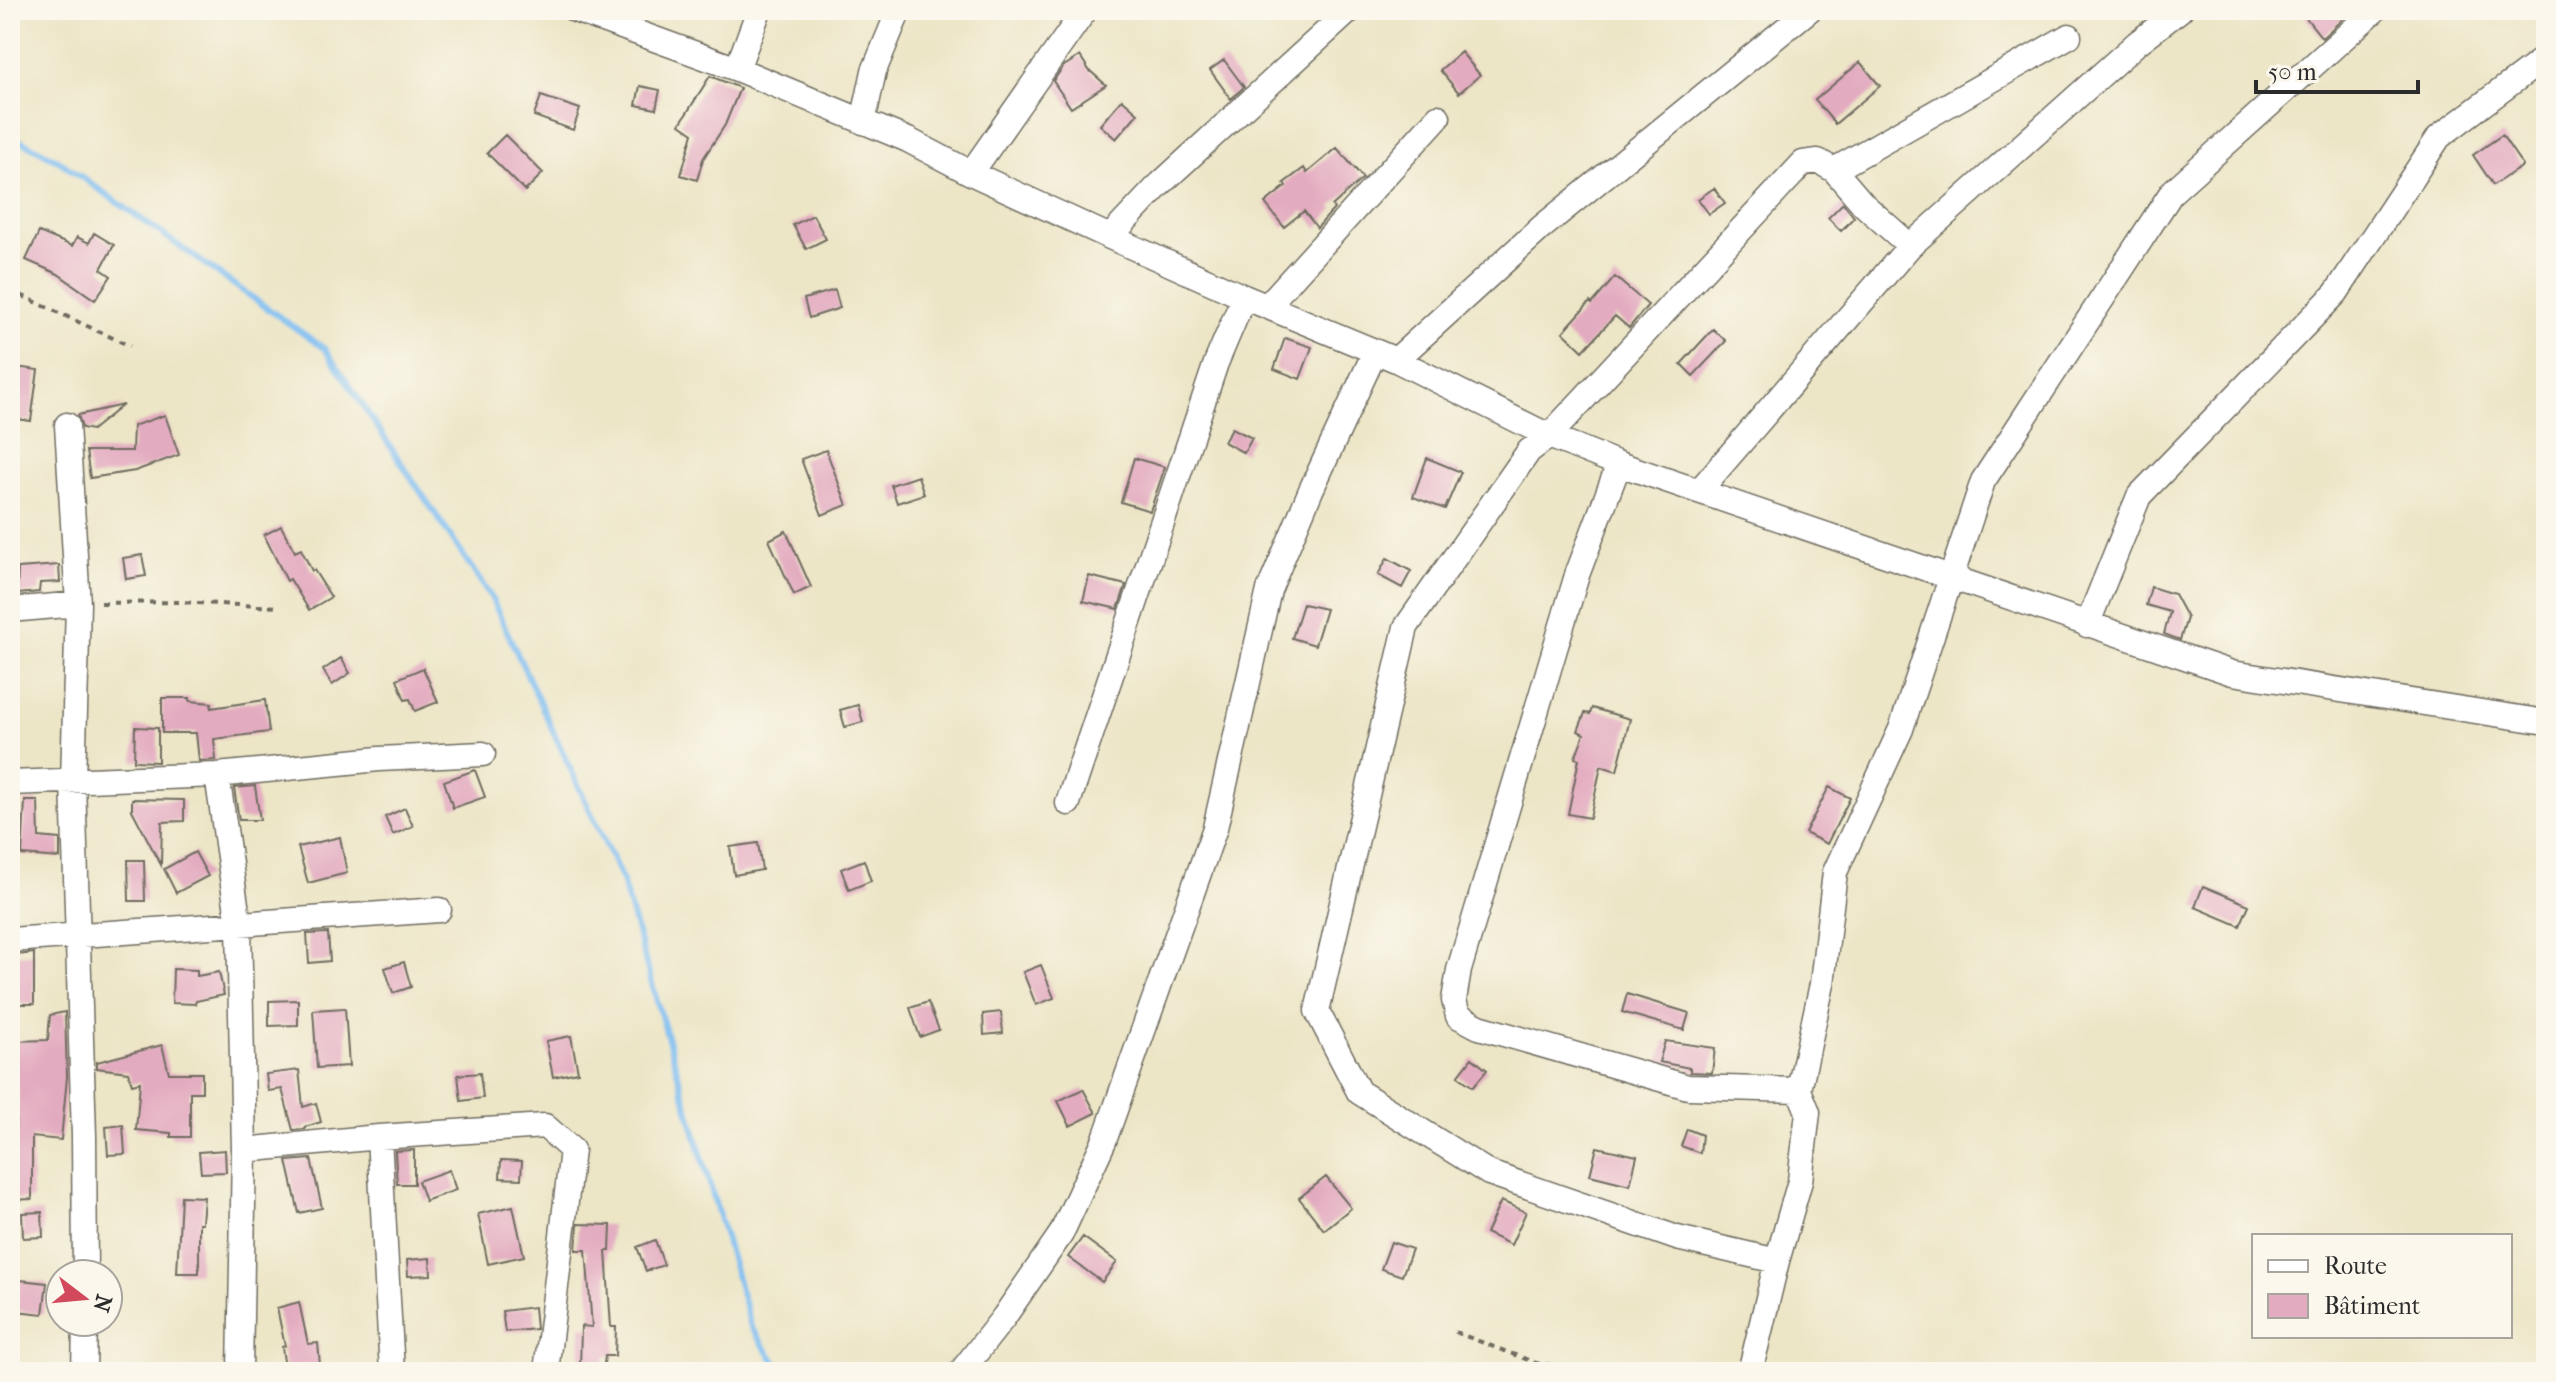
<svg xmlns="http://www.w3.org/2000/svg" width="2556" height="1382" viewBox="0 0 2556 1382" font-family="'IM FELL French Canon',serif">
	<rect width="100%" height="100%" fill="#fbf7ec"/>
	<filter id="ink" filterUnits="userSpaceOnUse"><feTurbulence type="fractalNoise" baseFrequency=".0125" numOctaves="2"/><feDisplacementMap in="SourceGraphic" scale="16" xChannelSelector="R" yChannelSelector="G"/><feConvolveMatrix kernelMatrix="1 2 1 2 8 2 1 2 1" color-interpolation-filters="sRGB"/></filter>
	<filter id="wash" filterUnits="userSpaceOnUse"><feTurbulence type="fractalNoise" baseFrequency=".006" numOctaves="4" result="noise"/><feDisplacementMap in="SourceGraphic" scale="32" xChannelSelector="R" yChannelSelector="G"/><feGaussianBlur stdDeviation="1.8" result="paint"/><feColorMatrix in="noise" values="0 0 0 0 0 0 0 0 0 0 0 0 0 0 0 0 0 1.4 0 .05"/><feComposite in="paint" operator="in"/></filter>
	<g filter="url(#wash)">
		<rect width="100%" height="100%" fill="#ece5c6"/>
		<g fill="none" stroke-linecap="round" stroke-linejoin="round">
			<path stroke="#7dbdf1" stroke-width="6" d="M10,135L59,161L325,349L491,597L622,880L751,1327L782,1372"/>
		</g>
		<g id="blocks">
			<path fill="#e3abc0" d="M2300,10H2343L2347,15L2322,38Z
				M1461,52L1480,75L1459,93L1440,70Z
				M1080,56L1089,70L1106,85L1071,108L1053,81L1064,66Z
				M1224,60L1244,87L1231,99L1210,70Z
				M1860,62L1880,86L1835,124L1815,100Z
				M710,76L740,88L725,125L703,159L697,180L681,175L693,133L680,124Z
				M640,86L660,90L656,109L636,105Z
				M541,96L580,109L573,130L534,116Z
				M1122,99L1138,113L1116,139L1100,125Z
				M505,135L543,173L525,191L487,153Z
				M2502,135L2523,166L2493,185L2473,155Z
				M1337,148L1363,178L1332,206L1334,209L1317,228L1304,211L1284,227L1265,203L1286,186L1284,183L1304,168L1307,173Z
				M1714,188L1725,203L1709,214L1698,199Z
				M1843,203L1854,217L1841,231L1828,218Z
				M813,215L826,239L806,249L793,225Z
				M39,232L72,246L77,237L89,243L94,233L114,245L101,269L111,276L95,300L58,274L26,260Z
				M1615,277L1648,305L1629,328L1615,316L1583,351L1563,332L1590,302L1592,304Z
				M835,290L840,308L809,318L804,299Z
				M1713,329L1726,341L1693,376L1681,364Z
				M1285,338L1312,347L1300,379L1274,369Z
				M16,367L38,370L31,421L10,418Z
				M123,405L92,430L82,428L78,415Z
				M165,415L179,455L135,471L90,478L86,451H132L133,426Z
				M1232,428L1252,438L1244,453L1224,442Z
				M826,450L847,505L822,515L801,459Z
				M1134,458L1165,467L1150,511L1121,502Z
				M1427,458L1461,472L1445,509L1413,497Z
				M918,476L924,494L897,503L891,485Z
				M281,526L295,552L301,549L312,571L314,570L331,597L309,610L290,579L287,581L264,535Z
				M786,531L811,587L794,595L769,540Z
				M142,555L146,576L126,579L123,558Z
				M1387,558L1411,571L1402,588L1378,575Z
				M59,565L60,582L40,583L39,592L17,594L18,568Z
				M1089,576L1126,585L1118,609L1083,601Z
				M2151,587L2174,594L2187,618L2180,640L2164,634L2170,612L2146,605Z
				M1303,604L1326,609L1315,645L1292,638Z
				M341,658L350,673L332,685L323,670Z
				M423,668L438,702L415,711L410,699L405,700L397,679Z
				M162,698H190V701L212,703L211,708L265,700L269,732L214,739L216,760L199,761L196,733H162Z
				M858,705L863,722L845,727L840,710Z
				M1592,708L1630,719L1617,771L1601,766L1590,818L1568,814L1579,759L1575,758L1584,734L1578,731L1585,713L1590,714Z
				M135,727L158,728V762L134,761Z
				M475,770L485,797L453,808L444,781Z
				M255,786L260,820H239L234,788Z
				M1829,787L1850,798L1827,844L1805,833Z
				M132,799L184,800V821L162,822L161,865L132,810Z
				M25,801H38L39,837L60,839V858L22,855Z
				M405,808L413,826L393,835L385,817Z
				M340,837L347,873L308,883L298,847Z
				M758,843L762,870L734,875L730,847Z
				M195,852L208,876L176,893L164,869Z
				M128,860H144L145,901H129Z
				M864,860L871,881L849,890L841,869Z
				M2203,886L2249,905L2240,926L2195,907Z
				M328,933L330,961L309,963L307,934Z
				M34,953V1004H17V955Z
				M404,962L411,987L393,993L385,968Z
				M1041,965L1054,998L1036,1005L1023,972Z
				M173,969L197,970V976L219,972L224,995L196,1001L195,1004L172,1003Z
				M1627,994L1689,1013L1684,1030L1622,1012Z
				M298,1000V1025L269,1026V1001Z
				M928,1002L939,1030L920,1037L910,1008Z
				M345,1008L349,1066L317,1068L313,1010Z
				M65,1012L67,1077L61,1140L32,1137V1199L10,1200V1149H14L18,1087L14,1086L15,1041L48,1040L50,1015Z
				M1001,1012L1003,1033L984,1035L983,1014Z
				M571,1036L578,1072L553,1077L546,1041Z
				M1665,1041L1715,1048L1712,1073L1690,1072V1068L1659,1062Z
				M162,1045L169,1073H202V1092H190V1137H171V1133L136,1130L140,1082L132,1084L128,1072L97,1068V1062Z
				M1472,1058L1487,1070L1473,1087L1458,1076Z
				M299,1070L303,1107L316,1103L321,1122L305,1127V1129L293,1130L282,1089L268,1091L266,1074Z
				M480,1073L483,1098L461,1101L458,1075Z
				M1083,1089L1096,1113L1070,1126L1058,1101Z
				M123,1125L125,1154L108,1155L106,1127Z
				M1687,1129L1702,1135L1700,1153L1681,1146Z
				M1597,1147L1637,1156L1630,1185L1590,1175Z
				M225,1150L226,1172L201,1173L199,1152Z
				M414,1150V1184H397L395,1151Z
				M311,1159L322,1208L299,1213L287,1161Z
				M501,1160L522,1161L521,1179L500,1178Z
				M449,1170L456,1190L425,1201L418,1181Z
				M1326,1177L1351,1208L1324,1230L1299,1198Z
				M181,1196L204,1197L202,1223H199V1273H177Z
				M1501,1201L1526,1212L1511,1245L1486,1233Z
				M513,1206L524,1256L488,1264L478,1214Z
				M42,1212L43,1237L23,1238L22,1213Z
				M578,1224L611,1225L610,1251H606L611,1327H616L615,1356H605L603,1372H580L581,1326L592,1327L586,1250H576Z
				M1083,1237L1117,1262L1102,1282L1068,1257Z
				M655,1240L664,1265L646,1271L637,1247Z
				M1391,1242L1412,1249L1402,1276L1381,1269Z
				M430,1258L431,1275L408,1276L407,1260Z
				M20,1280L47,1283L43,1314L16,1311Z
				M299,1302L308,1344L318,1343L320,1365L285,1369L282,1347L285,1346L277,1308Z
				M534,1307L536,1329L505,1332L502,1311Z"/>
		</g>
	</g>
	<g filter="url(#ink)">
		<use href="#blocks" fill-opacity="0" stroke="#6f6c61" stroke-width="2"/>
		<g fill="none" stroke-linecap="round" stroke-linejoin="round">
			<defs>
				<path id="street" d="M575,10L737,69L908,140L971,173L1110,237L1244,297L1396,360L1549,436L1619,464L2232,673L2546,722
					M737,69L759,10
					M863,122L874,71L899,10
					M1834,170L2069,36
					M971,173L1085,10
					M1110,237L1157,187L1350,10
					M1267,306L1438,117
					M1396,360L1542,227L1809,10
					M67,425L78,604L73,781L84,1136L85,1274
					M1619,464L1577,575L1459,970L1454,1000L1458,1016L1479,1027L1688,1087L1799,1090
					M1699,491L1910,246L2137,43L2180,10
					M10,610L78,604
					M2087,625L2139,496L2336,293L2439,137L2546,57
					M217,775L239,925L244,1150L240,1372
					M10,783L217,775L379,759L483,754
					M1068,803L1216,363L1244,297
					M10,940L439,910
					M379,1137L392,1372
					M244,1150L379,1137L545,1126L572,1150L546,1372
					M1777,1261L1677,1238L1489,1173L1359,1092L1317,1011L1406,627L1529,451L1549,436L1803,163L1818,161L1834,170L1864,205L1910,246
					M84,1372L85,1322
					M961,1372L1004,1317L1061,1234L1104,1141L1215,828L1269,590L1311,490L1375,352
					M1750,1372L1777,1261L1800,1181L1808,1112L1799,1090L1822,984L1835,872L1901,729L1983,481L2172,192L2375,10"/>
			</defs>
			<use href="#street" stroke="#6f6c61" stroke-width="27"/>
			<path stroke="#6f6c61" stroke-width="4" stroke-dasharray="6 6" stroke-linecap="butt" d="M10,290L130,346
				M101,603L179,602L279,607
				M1455,1332L1536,1363L1615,1372"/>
			<use href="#street" stroke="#fff" stroke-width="24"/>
		</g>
	</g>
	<rect width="2556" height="1382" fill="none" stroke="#fbf7ec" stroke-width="40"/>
	<rect x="2252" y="1234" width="260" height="104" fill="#fbf7ec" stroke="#a8a59f" stroke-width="2"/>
	<rect x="2268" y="1260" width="40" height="12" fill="#ffffff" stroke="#a8a59f" stroke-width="2"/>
	<text x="2324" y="1274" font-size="24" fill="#2b2b2b">Route</text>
	<rect x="2268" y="1294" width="40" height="24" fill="#e3abc0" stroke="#a8a59f" stroke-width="2"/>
	<text x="2324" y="1314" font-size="24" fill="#2b2b2b">Bâtiment</text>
	<g transform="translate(84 1298) rotate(106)"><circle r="38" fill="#fbf7ec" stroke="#a8a59f" stroke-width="2"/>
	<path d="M0-6L14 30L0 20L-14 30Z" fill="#d1495b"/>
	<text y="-12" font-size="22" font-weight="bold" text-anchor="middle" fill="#2b2b2b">N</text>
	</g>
	<path d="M2256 80v12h162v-12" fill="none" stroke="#2b2b2b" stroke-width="4"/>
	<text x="2268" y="80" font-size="24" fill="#2b2b2b" stroke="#fbf7ec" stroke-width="6" paint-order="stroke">50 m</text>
</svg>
